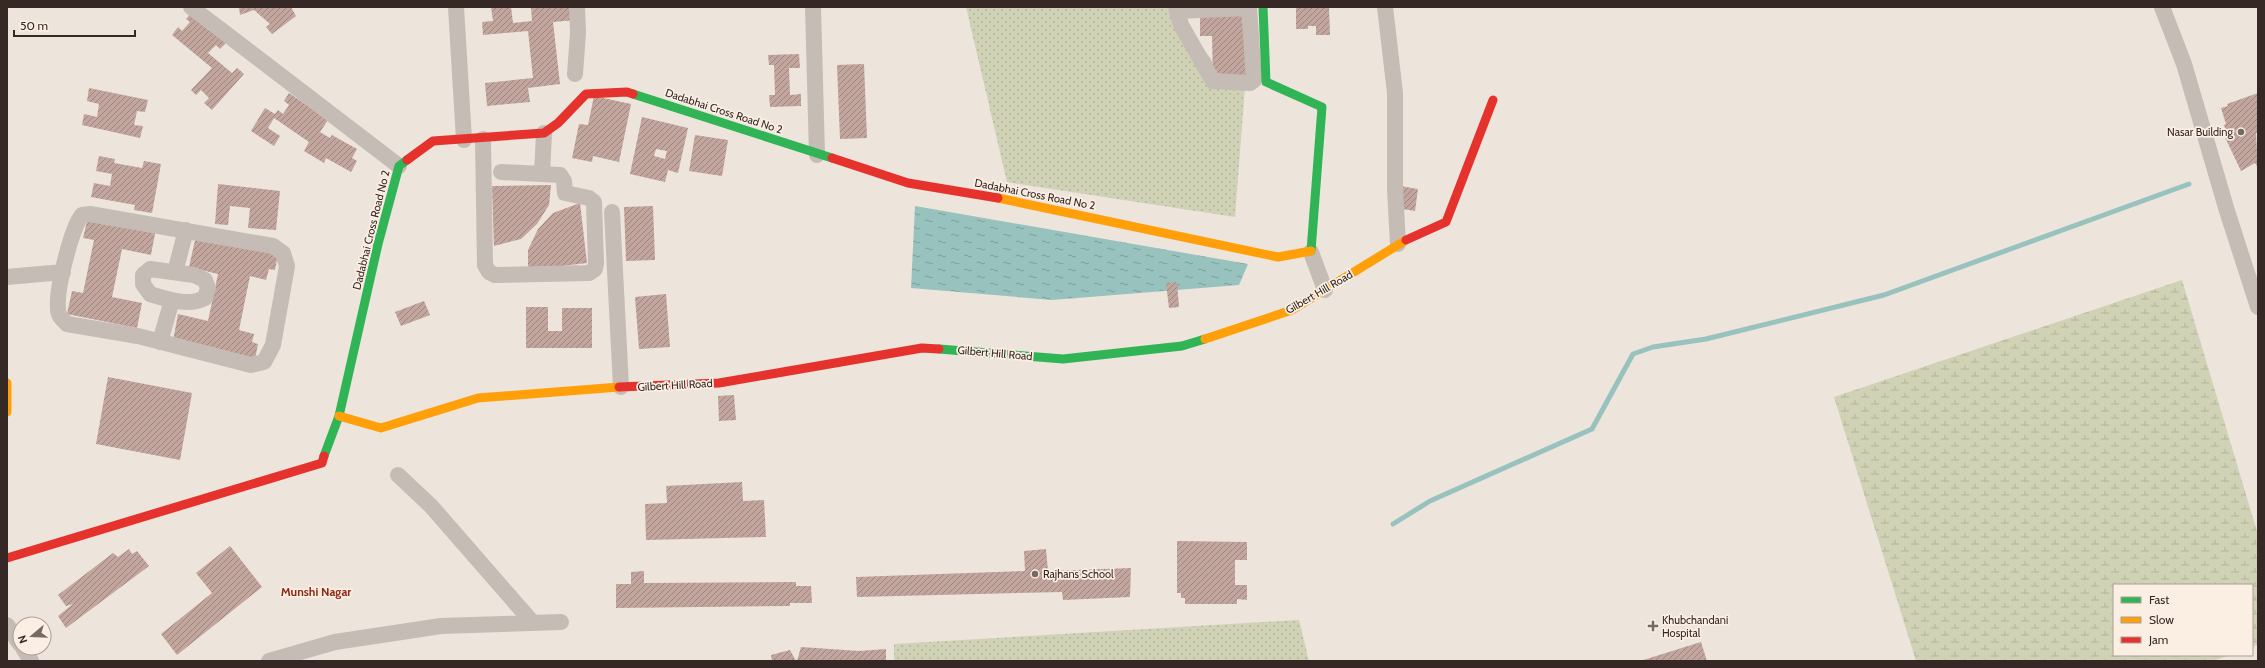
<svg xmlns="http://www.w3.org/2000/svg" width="2265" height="668" viewBox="0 0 2265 668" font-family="Cabin,sans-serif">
	<defs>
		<pattern id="wetland-marsh" width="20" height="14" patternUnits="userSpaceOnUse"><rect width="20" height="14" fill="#cfd2b5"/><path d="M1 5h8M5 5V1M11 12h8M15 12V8" fill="none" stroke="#b2b49c"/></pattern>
		<pattern id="park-dots" width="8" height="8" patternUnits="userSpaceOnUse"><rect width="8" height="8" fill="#cfd2b5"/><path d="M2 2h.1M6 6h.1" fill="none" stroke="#b2b49c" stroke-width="1.8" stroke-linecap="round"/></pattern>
		<pattern id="water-ripples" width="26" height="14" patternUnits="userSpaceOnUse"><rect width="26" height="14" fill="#98c2be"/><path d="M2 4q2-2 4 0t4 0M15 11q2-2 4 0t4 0" fill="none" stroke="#7d9e9a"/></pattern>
		<pattern id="building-hatch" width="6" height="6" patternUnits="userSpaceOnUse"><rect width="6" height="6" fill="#c2a59d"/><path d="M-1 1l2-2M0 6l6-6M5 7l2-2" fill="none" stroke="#9e8680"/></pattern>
	</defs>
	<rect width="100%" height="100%" fill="#ede4dc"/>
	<path fill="url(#wetland-marsh)" d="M2182,280L2258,535V645L2252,647V585H2114V655H2230L2213,661H1916L1834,397Z"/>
	<path fill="url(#park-dots)" d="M966,7H1173L1229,84L1245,86L1235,217L1007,182Z
		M1299,620L1309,661H894V644Z"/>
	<path fill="url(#water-ripples)" d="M915,206L1248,264L1239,285L1052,300L911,288Z"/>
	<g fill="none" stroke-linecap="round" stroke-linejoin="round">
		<path stroke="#98c2be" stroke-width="5" d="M1393,524L1430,501L1592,429L1633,354L1653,347L1706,339L1884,295L2189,184"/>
	</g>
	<path fill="url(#building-hatch)" fill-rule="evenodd" d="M239,7H291L296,16L272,34L266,27L270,24L254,10L240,15Z
		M491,7H511L513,23L532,21L531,7H574L576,20L553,22L560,84L528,88L530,102L487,106L485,83L533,78L528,31L483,35L482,22L493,21Z
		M1296,7H1329L1330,35H1316V26H1308V29H1296Z
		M1200,10H1247L1248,78L1213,79L1212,36H1200Z
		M191,13L226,43L220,49L216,45L208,53L232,73L237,68L244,74L212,110L204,103L209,98L201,90L196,95L191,90L212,68L172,35L178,27L182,31L190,22L186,19Z
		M799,54L800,68H789L790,95L801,94V106L770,107L769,95H775L774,65H769L768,55Z
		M864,64L867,138L840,139L837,65Z
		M89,88L148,100L145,112L137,111L134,125L143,126L140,138L82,125L84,114L97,117L99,104L87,101Z
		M289,93L328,120L320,132L330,138L332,135L357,149L352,158L357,161L351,172L326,158L324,163L304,151L309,142L274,118L268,128L280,136L274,146L251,131L265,108L275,114L278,110L283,114L289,105L284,101Z
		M2258,93V133H2256L2258,168L2255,163L2241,171L2223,133L2226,131L2224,125L2226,124L2221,108L2228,106L2227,104Z
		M594,96L631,104L619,162L593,156L592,162L572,158L579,124L588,125Z
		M642,117L688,128L678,173L668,170L665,182L630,174ZM656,149L667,151L665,159L654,156Z
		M695,135L728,140L722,176L689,171Z
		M99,156L115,159L114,163L142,168L144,161L161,164L152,213L134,210L135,205L91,197L94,183L110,186L112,174L96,171Z
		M218,184L280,191L276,230L248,228L250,208L230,206L228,225L215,224Z
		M551,185L549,205L537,224L521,239L494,246L492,186Z
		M1400,186L1418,189L1415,211L1397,208Z
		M580,203L587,263L528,270V250L538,229L553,213Z
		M653,206L655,260L626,261L624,207Z
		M88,217L156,228L151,255L122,249L112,297L142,303L137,328L67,314L72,291L83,293L94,240L83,238Z
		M196,236L278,254L275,270L269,269L266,280L250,276L239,330L254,334L252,342L258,344L255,359L173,341L178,314L208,321L218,274L189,267Z
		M1177,282L1179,307L1169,308L1166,283Z
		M666,294L670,347L639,349L635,297Z
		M424,301L430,315L401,326L395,312Z
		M526,307H548V331H562V308H592V348H526Z
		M108,377L192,393L180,460L96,444Z
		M734,395L736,420L719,421L718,396Z
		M742,482L743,501L764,500L766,537L646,540L645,504L667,503L666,486Z
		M1177,541L1247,542V560H1235V585H1247V600L1237,599V604H1185V598H1181V593H1177Z
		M230,546L262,587L177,655L161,634L212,593L196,573Z
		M129,549L132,554L137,551L149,566L66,628L58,616L73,604L66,606L58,595L113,553L118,557Z
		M1046,549L1048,571L1131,568L1130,597L1063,600L1062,592L857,597L856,577L1025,571L1024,551Z
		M644,571V583L796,582V586H811L812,603H790V606L616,608V584H631V572Z
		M1701,642L1707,661H1640Z
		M801,647L859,651L886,649V661H797Z
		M790,650L796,661H772L771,655Z"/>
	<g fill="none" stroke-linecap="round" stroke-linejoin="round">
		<path stroke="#c5bcb6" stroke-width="16" d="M191,7L399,166
			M456,7L464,140
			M813,7L817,155
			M1176,7L1181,25L1213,81L1250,83L1254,80L1249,7
			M1385,7L1395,93V189L1398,244
			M2162,7L2184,64L2227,211L2258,307
			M1177,11L1249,8
			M575,74L578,33L577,7
			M483,139L485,265L489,272L495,275L589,273L595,269L596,263L594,202L589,198L565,193L564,181L560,175L542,174L544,133
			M501,172L542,174
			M612,212L621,387
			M90,214L273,246L283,253L287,266L273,345L264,362L251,365L138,336L67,324C62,319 58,316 58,309C56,290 71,229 82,215Z
			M1311,252L1325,290
			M150,269L194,275L205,280L208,288L205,298C188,307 167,299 150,294L143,284V275Z
			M175,272L186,230
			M7,277L63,272
			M160,342L172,300
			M398,475L431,506L533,623
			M7,625L20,644
			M23,648L31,661
			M269,661L335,642L441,626L561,622"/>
		<path stroke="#30b455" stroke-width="9" d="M1263,7L1266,82L1322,107L1311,251
			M633,94L832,158
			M939,349L1063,359L1182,346L1205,339
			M324,456L339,416L378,244L399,166L407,160"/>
		<path stroke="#ff9f0a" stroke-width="9" d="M998,198L1278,257L1311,251
			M1205,339L1292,310L1406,240
			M7,383V412
			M339,416L381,428L478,398L619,387"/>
		<path stroke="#e5322d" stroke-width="9" d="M832,158L908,183L998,198
			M407,160L433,141L544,133L558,123L586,94L627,92L633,94
			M1406,240L1446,222L1493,100
			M619,387L719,383L922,348L939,349
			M7,558L322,463L324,456"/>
	</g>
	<g fill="#766a65" stroke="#fbeee3" stroke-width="1.5">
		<circle cx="2241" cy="132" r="4"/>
		<circle cx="1035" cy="574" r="4"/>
		<path d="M1651 620h4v4h4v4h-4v4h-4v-4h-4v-4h4z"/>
	</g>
	<g text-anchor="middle" stroke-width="3.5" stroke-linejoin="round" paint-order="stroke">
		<g font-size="11" fill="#362925" stroke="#fbeee3">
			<text transform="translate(724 111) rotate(18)" y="4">Dadabhai Cross Road No 2</text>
			<text transform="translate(1035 194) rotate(11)" y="4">Dadabhai Cross Road No 2</text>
			<text transform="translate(371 230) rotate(-76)" y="4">Dadabhai Cross Road No 2</text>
			<text transform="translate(1319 292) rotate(-30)" y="4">Gilbert Hill Road</text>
			<text transform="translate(995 353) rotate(5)" y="4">Gilbert Hill Road</text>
			<text transform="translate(675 385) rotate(-3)" y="4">Gilbert Hill Road</text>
		</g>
		<g font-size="11" fill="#362925" stroke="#fbeee3" text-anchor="start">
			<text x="2233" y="136" text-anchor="end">Nasar Building</text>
			<text x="1043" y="578">Rajhans School</text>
			<text x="1662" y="624">Khubchandani<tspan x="1662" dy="13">Hospital</tspan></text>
		</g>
		<g font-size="12" font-weight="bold" fill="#8d2916" stroke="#fbeee3">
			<text x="316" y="596">Munshi Nagar</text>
		</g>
	</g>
	<rect width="2265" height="668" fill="none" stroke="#362925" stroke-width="16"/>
	<rect x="2113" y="584" width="140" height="72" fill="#fbeee3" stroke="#ac9f97"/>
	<rect x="2121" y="597" width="20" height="6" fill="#30b455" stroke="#ac9f97"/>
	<text x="2149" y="604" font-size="12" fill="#362925">Fast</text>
	<rect x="2121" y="617" width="20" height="6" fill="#ff9f0a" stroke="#ac9f97"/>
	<text x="2149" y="624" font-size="12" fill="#362925">Slow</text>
	<rect x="2121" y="637" width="20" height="6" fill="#e5322d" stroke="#ac9f97"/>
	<text x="2149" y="644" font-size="12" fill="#362925">Jam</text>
	<g transform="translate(32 636) rotate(251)"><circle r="19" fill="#fbeee3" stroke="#ac9f97"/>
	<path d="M0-3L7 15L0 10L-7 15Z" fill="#766a65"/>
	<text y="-6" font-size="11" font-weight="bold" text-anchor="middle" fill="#362925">N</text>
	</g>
	<path d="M14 30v6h121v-6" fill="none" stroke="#362925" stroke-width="2"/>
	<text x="20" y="30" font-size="12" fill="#362925" stroke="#fbeee3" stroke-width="3" paint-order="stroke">50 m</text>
</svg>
